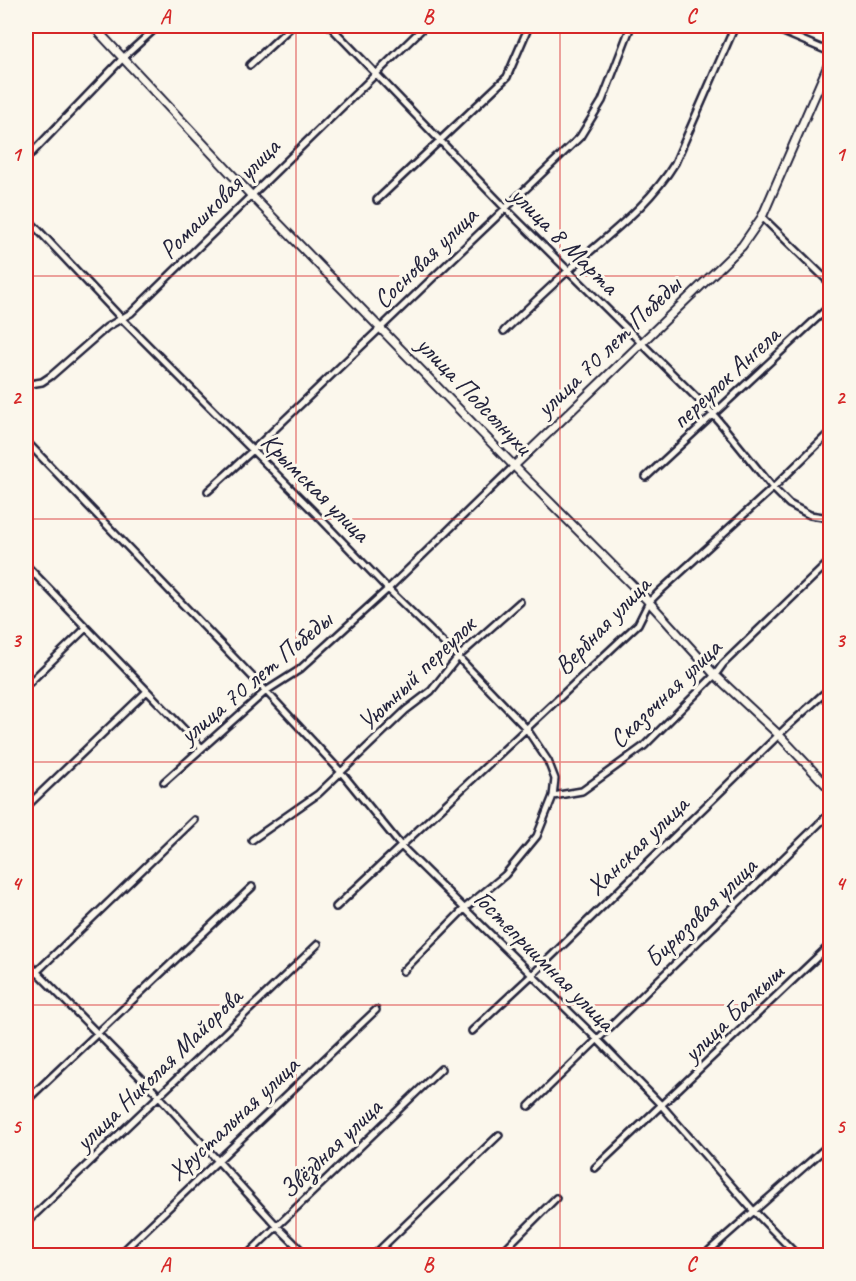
<svg xmlns="http://www.w3.org/2000/svg" width="856" height="1281" viewBox="0 0 856 1281" font-family="Caveat,sans-serif">
	<rect width="100%" height="100%" fill="#fbf7ec"/>
	<filter id="ink" filterUnits="userSpaceOnUse"><feTurbulence type="fractalNoise" baseFrequency=".0167" numOctaves="2"/><feDisplacementMap in="SourceGraphic" scale="12" xChannelSelector="R" yChannelSelector="G"/><feConvolveMatrix kernelMatrix="1 2 1 2 8 2 1 2 1" color-interpolation-filters="sRGB"/></filter>
	<g filter="url(#ink)">
		<g fill="none" stroke-linecap="round" stroke-linejoin="round">
			<defs>
				<path id="minor" d="M330,26L505,208L713,414L773,488L789,504L810,515L830,518
					M769,26L830,52
					M26,29L29,26
					M250,65L292,26
					M26,159L124,57L158,26
					M377,200L507,77L529,26
					M26,217L121,318L317,515L388,589L458,657L526,728L548,761L555,779L553,796L537,836L505,875L465,908L403,971
					M762,217L830,283
					M504,331C528,308 553,284 578,262C614,230 650,204 675,163L735,26
					M30,384L42,382L51,376L107,327L131,313L425,26
					M26,441L266,691L341,772L402,847L598,1040L662,1106L751,1208L798,1256
					M646,477L830,306
					M208,491L252,451L580,137L602,101L631,26
					M26,565L202,748
					M26,686L86,628
					M164,782L266,691L299,670L388,589L514,466
					M553,796L582,791L644,746L715,675L723,664L830,561
					M26,807L147,691
					M252,840L318,794L406,710L431,691L458,657L520,602
					M336,907L638,624L649,602L659,592L773,488L830,432
					M26,961L159,1096L277,1226L307,1256
					M26,982L194,820
					M472,1031L533,974L788,726L830,688
					M26,1101L252,887
					M529,1106L830,813
					M595,1168L830,945
					M26,1223L318,944
					M118,1256L376,1010
					M246,1256L441,1069
					M373,1256L499,1135
					M498,1256L556,1198
					M703,1256L830,1144"/>
				<path id="tertiary" d="M93,26L251,195L514,466L649,602L715,675L779,735L830,789
					M514,466L742,246L762,217L830,61"/>
			</defs>
			<use href="#minor" stroke="#22223b" stroke-width="10"/>
			<use href="#tertiary" stroke="#22223b" stroke-width="11"/>
			<use href="#minor" stroke="#fbf7ec" stroke-width="5"/>
			<use href="#tertiary" stroke="#fbf7ec" stroke-width="7"/>
		</g>
	</g>
	<path fill="none" stroke="#d62828" stroke-width="1.5" stroke-opacity="0.55" d="M296,26V1256M560,26V1256M26,276H830M26,519H830M26,762H830M26,1005H830"/>
	<g text-anchor="middle" stroke-width="6" stroke-linejoin="round" paint-order="stroke">
		<g font-size="26" fill="#22223b" stroke="#fbf7ec">
			<text transform="translate(219 198) rotate(-45)" y="9">Ромашковая улица</text>
			<text transform="translate(565 240) rotate(45)" y="9">улица 8 Марта</text>
			<text transform="translate(425 257) rotate(-44)" y="9">Сосновая улица</text>
			<text transform="translate(608 346) rotate(-44)" y="9">улица 70 лет Победы</text>
			<text transform="translate(725 377) rotate(-43)" y="9">переулок Ангела</text>
			<text transform="translate(475 395) rotate(46)" y="9">улица Подсолнухи</text>
			<text transform="translate(316 487) rotate(45)" y="9">Крымская улица</text>
			<text transform="translate(602 625) rotate(-46)" y="9">Вербная улица</text>
			<text transform="translate(416 673) rotate(-44)" y="9">Уютный переулок</text>
			<text transform="translate(255 677) rotate(-40)" y="9">улица 70 лет Победы</text>
			<text transform="translate(665 693) rotate(-44)" y="9">Сказочная улица</text>
			<text transform="translate(637 845) rotate(-44)" y="9">Ханская улица</text>
			<text transform="translate(700 912) rotate(-44)" y="9">Бирюзовая улица</text>
			<text transform="translate(545 960) rotate(45)" y="9">Гостеприимная улица</text>
			<text transform="translate(733 1012) rotate(-44)" y="9">улица Балкыш</text>
			<text transform="translate(158 1069) rotate(-44)" y="9">улица Николая Майорова</text>
			<text transform="translate(233 1118) rotate(-43)" y="9">Хрустальная улица</text>
			<text transform="translate(330 1148) rotate(-44)" y="9">Звёздная улица</text>
		</g>
	</g>
	<rect width="856" height="1281" fill="none" stroke="#fbf7ec" stroke-width="66"/>
	<rect x="33" y="33" width="790" height="1215" fill="none" stroke="#d62828" stroke-width="2"/>
	<g font-size="20" text-anchor="middle" font-weight="bold" fill="#d62828">
		<text x="165" y="23">A</text>
		<text x="428" y="23">B</text>
		<text x="691" y="23">C</text>
		<text x="16" y="161">1</text>
		<text x="840" y="161">1</text>
		<text x="16" y="404">2</text>
		<text x="840" y="404">2</text>
		<text x="16" y="647">3</text>
		<text x="840" y="647">3</text>
		<text x="16" y="890">4</text>
		<text x="840" y="890">4</text>
		<text x="16" y="1133">5</text>
		<text x="840" y="1133">5</text>
		<text x="165" y="1271">A</text>
		<text x="428" y="1271">B</text>
		<text x="691" y="1271">C</text>
	</g>
</svg>
